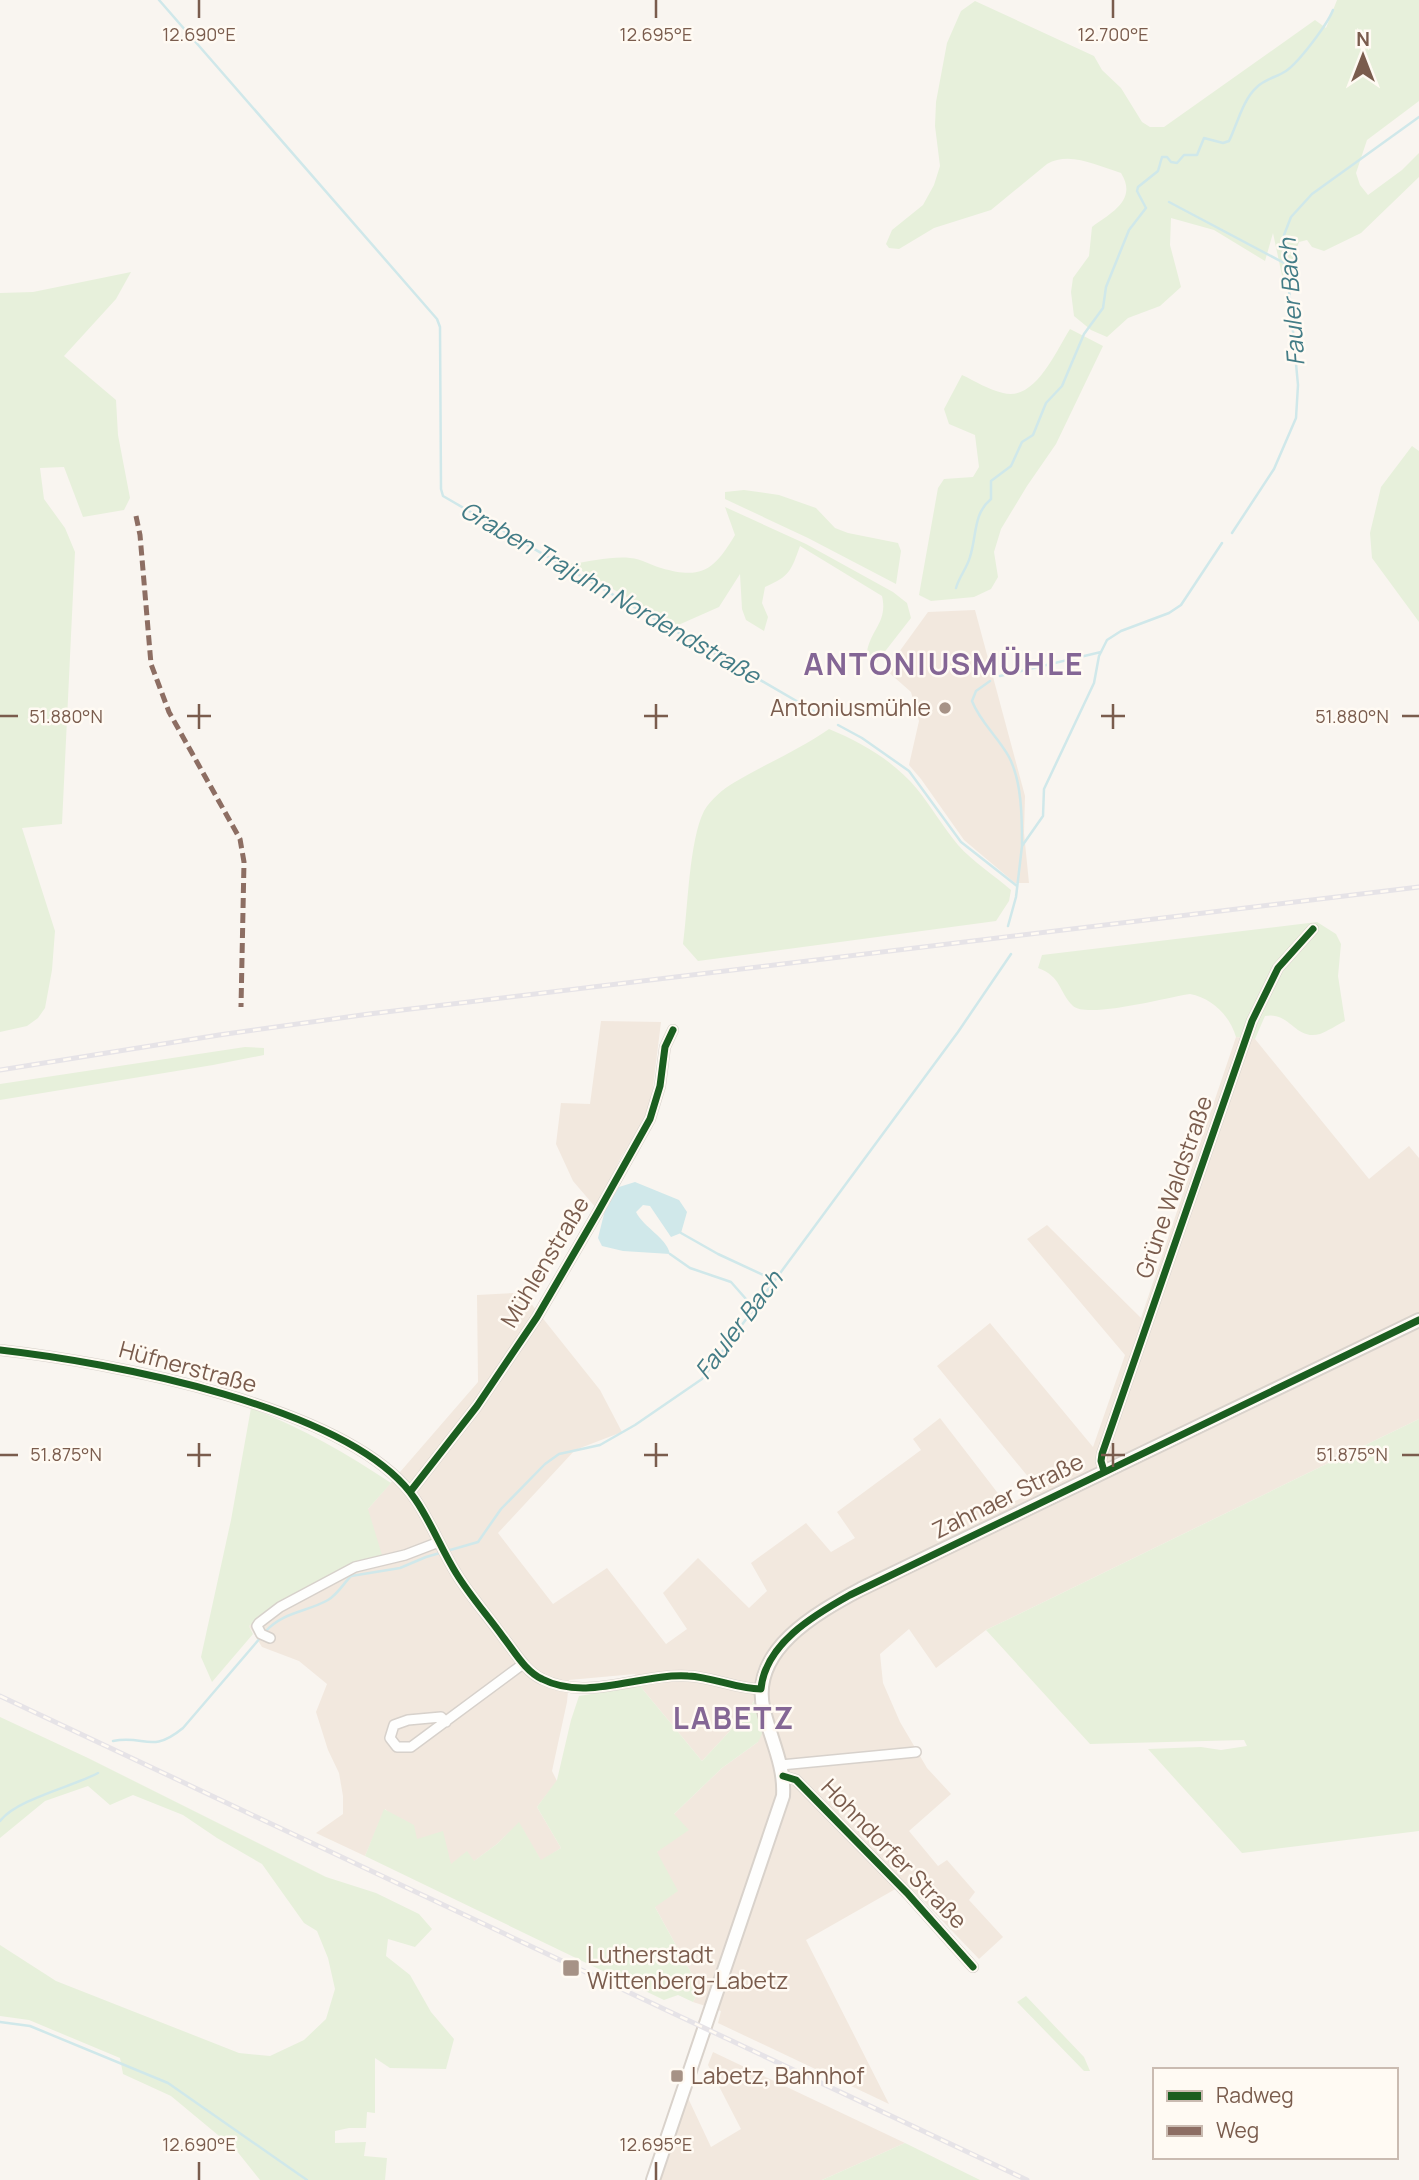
<svg xmlns="http://www.w3.org/2000/svg" width="1419" height="2180" viewBox="0 0 1419 2180" font-family="Manrope,sans-serif">
	<rect width="100%" height="100%" fill="#f9f5f0"/>
	<path fill="#f2e8de" d="M975,610L1025,796L1024,833L1029,883H1015L964,840L921,779L909,765L919,721L911,692L886,670L928,612Z
		M601,1021L661,1022L650,1112L621,1157L597,1209L573,1181L556,1144L561,1103L590,1104Z
		M1236,1037L1255,1039L1369,1179L1409,1146L1419,1158V1419L986,1630L936,1668L909,1629L880,1654L883,1683L900,1722L927,1768L951,1794L909,1831L938,1866L947,1860L975,1892L969,1900L1003,1937L979,1959L906,1883L806,1940L889,2104L718,2023L721,2011L693,2002L700,1989L655,1907L657,1852L674,1814L722,1768L758,1742L754,1701L743,1717L702,1761L640,1686L635,1674L569,1680L567,1702L552,1771L557,1781L537,1807L561,1848L541,1861L519,1823L497,1844L473,1862L451,1864L416,1839L385,1809L365,1856L316,1833L343,1814V1796L339,1773L328,1750L316,1712L327,1684L299,1661L262,1647L249,1626L274,1607L368,1509L478,1382L477,1295L515,1293L529,1301L600,1390L622,1432L575,1450L498,1533L553,1604L607,1568L666,1644L687,1629L663,1593L698,1558L749,1608L767,1591L751,1563L806,1523L831,1552L855,1538L837,1512L921,1450L913,1439L940,1418L1007,1505L1039,1490L937,1366L990,1323L1093,1447L1125,1355L1027,1239L1047,1225L1141,1318Z
		M713,2052L905,2143L822,2180H660L688,2098L711,2147L741,2129L708,2065Z"/>
	<path fill="#e7f0db" d="M1337,0H1419V101L1367,140L1356,173L1360,185L1368,195L1402,170L1419,153V177L1361,233L1324,251L1312,247L1307,240L1299,242L1293,258L1292,284L1284,285L1273,233L1265,261L1214,230L1171,218L1170,245L1181,287L1160,306L1128,318L1107,337L1091,330L1074,316L1071,292L1073,278L1089,256L1092,227C1111,213 1138,200 1121,173C1097,166 1070,151 1047,164L991,210L934,228L899,249L889,248L886,244L892,230L923,205L934,185L940,166L935,126L936,102L947,43L961,11L975,1L1094,56L1102,70L1121,88L1142,122L1150,127H1164L1315,20L1326,28Z
		M131,272L116,299L64,356L116,400L118,435L130,498L124,510L83,517L64,467L40,468L44,499L65,528L75,552L62,824L22,828L55,931L52,970L45,1008L38,1018L27,1026L0,1032V293L33,292Z
		M1070,329L1103,346L1056,444L1027,486L1001,529L994,552L998,577L991,589L974,597L931,601L919,595L938,488L944,479L973,477L979,467L975,435L949,424L944,409L962,375C975,381 989,390 1003,393C1035,402 1056,351 1070,329Z
		M1412,446L1419,451V622L1372,558L1370,533L1381,487Z
		M744,490L779,495L816,508L835,528L848,533L898,543L901,551L896,584L808,538L725,499V492Z
		M725,507L806,544L893,592L907,603L911,618L876,663L867,652C871,629 888,622 882,596L800,546C791,571 790,576 765,587L762,603L768,617L764,631L746,620L742,609L740,574L719,607L676,626L570,564C589,562 612,556 630,558C642,559 650,565 661,568C702,580 714,570 735,535Z
		M829,729C861,742 894,761 917,789C931,806 943,827 958,845C973,862 994,875 1011,890L1009,901L996,921L698,961L683,944C688,908 689,841 704,811C711,799 723,789 735,782C767,763 799,750 829,729Z
		M1317,922L1336,934L1341,944L1338,976L1345,1021C1337,1025 1328,1031 1320,1034C1295,1041 1290,1011 1265,1016L1255,1039L1236,1037C1230,1016 1212,998 1190,994C1169,997 1087,1019 1073,1006C1058,991 1062,977 1038,968L1042,955Z
		M245,1047L264,1048V1055L213,1065L0,1100V1084Z
		M251,1408C301,1427 346,1453 391,1483L368,1509L382,1555C334,1568 288,1596 249,1626L253,1634L212,1682L201,1657L231,1520Z
		M1419,1419V1831L1242,1853L1148,1749L1201,1747L1221,1750L1247,1746L1244,1740L1090,1744L986,1630Z
		M640,1686L702,1761L743,1717L755,1700L764,1730L758,1742L722,1768L674,1814L689,1830L657,1852L678,1891L655,1907L700,1989L693,2002L678,1995L664,2000L616,1977V1974L609,1971L607,1973L365,1856L384,1809L414,1825L417,1839L443,1831L451,1864L467,1851L474,1861L497,1844L519,1822L541,1860L561,1848L537,1807L557,1780L571,1720L579,1696Z
		M0,1717L88,1758L326,1877L376,1893L419,1914L432,1929L415,1947L388,1939L386,1956L410,1975L431,2012L454,2039L446,2069L390,2068L375,2058V2113L367,2112L366,2128H349L335,2131V2143L366,2142L364,2156L387,2158L385,2180H260L236,2150L171,2096L123,2074L120,2058L29,2020L0,2016V1945L56,1981L239,2053L270,2056L304,2040L326,2019L335,1989L328,1958L317,1931L304,1923L262,1864L217,1838L183,1815L133,1795L110,1805L88,1786L45,1801L0,1838Z
		M1026,1996L1084,2057L1090,2071H1084L1017,2002Z
		M905,2143L980,2180H822Z"/>
	<path fill="#d0e8ea" d="M635,1182L679,1200L687,1212L681,1233L671,1237L650,1206L643,1205L636,1212C644,1228 666,1237 670,1254L623,1251L602,1246L598,1238L605,1210L619,1187Z"/>
	<g fill="none" stroke-linecap="round" stroke-linejoin="round">
		<path stroke="#d0e8ea" stroke-width="2.5" d="M159,0L437,319L440,327L441,489L443,496L824,717
			M1169,202L1286,264
			M1232,533L1274,469L1296,418L1298,385L1284,235L1291,217L1312,194L1419,117
			M956,588C959,577 967,568 970,557C977,535 973,514 991,499V481L1011,466L1022,442L1033,435L1046,403L1062,386L1084,334L1103,308L1106,287L1129,230L1146,208L1137,191L1138,187L1158,171L1162,157H1167L1171,162L1177,163L1184,155H1197L1204,138L1223,143L1229,141C1237,125 1243,99 1257,87C1265,79 1277,77 1286,71C1299,62 1327,25 1333,10
			M1000,676L1101,652
			M990,681L976,691L972,701C980,722 998,737 1009,757C1022,782 1022,818 1022,845
			M838,725L862,738L909,771L961,842L1017,886
			M1008,926L1016,897L1022,846L1043,816L1044,789L1094,683L1099,656L1107,640L1121,631L1169,613L1181,605L1222,543
			M681,1233L718,1254L774,1280
			M670,1254L690,1268L731,1282L753,1307
			M265,1632C282,1612 307,1612 328,1600C338,1594 343,1584 351,1576L400,1568L426,1557L478,1542L501,1509L545,1464L559,1454L600,1445L635,1425L702,1379L958,1032L1011,954
			M113,1741C145,1734 150,1755 183,1728L261,1637
			M0,1821C17,1799 72,1787 98,1773
			M0,2022L30,2026L168,2083L307,2180"/>
		<defs>
			<path id="street" d="M0,1350C107,1362 352,1406 415,1499C431,1522 441,1549 456,1573C470,1596 488,1616 503,1637C515,1652 525,1671 542,1679C587,1702 641,1673 688,1676C713,1677 736,1689 761,1689
				M1104,1471L1101,1461L1102,1454L1252,1021L1278,968L1313,929
				M410,1492L477,1406L537,1317L598,1212L650,1119L660,1086L665,1047L673,1030
				M270,1638L261,1634L257,1626L259,1623L280,1607L355,1567L405,1555L439,1542
				M446,1722L441,1717L408,1720L394,1725L390,1738L397,1747H411L523,1664
				M781,1765L916,1752
				M783,1776L796,1780L907,1893L973,1967"/>
			<path id="secondary" d="M653,2180L783,1796C785,1766 771,1740 764,1711C748,1651 816,1613 861,1589L1419,1320"/>
		</defs>
		<use href="#street" stroke="#d7d1cb" stroke-width="12"/>
		<use href="#secondary" stroke="#d9d2cb" stroke-width="16"/>
		<use href="#street" stroke="#fefefd" stroke-width="9"/>
		<use href="#secondary" stroke="#fefefd" stroke-width="12"/>
		<defs>
			<path id="rail" d="M0,1070L219,1035L369,1014L1419,887
				M0,1696L1027,2180"/>
		</defs>
		<use href="#rail" stroke="#e6e3e7" stroke-width="5"/>
		<use href="#rail" stroke="#fffaf3" stroke-width="2.5" stroke-dasharray="8" stroke-linecap="butt"/>
		<path stroke="#8d6e63" stroke-width="5" stroke-dasharray="10 5" stroke-linecap="butt" d="M136,516L140,535L151,664L169,712L240,839L244,862L241,1007"/>
		<defs>
			<path id="cycleway" d="M0,1350C107,1362 352,1406 415,1499C431,1522 441,1549 456,1573C470,1596 488,1616 503,1637C515,1652 525,1671 542,1679C587,1702 641,1673 688,1676C713,1677 736,1689 761,1689C765,1644 814,1615 850,1595L1419,1320
				M1104,1471L1101,1461L1102,1454L1252,1021L1278,968L1313,929
				M410,1492L477,1406L537,1317L598,1212L650,1119L660,1086L665,1047L673,1030
				M783,1776L796,1780L907,1893L973,1967"/>
		</defs>
		<use href="#cycleway" stroke="#fffaf3" stroke-width="11"/>
		<use href="#cycleway" stroke="#1b5e20" stroke-width="7"/>
	</g>
	<path fill="none" stroke="#7a5c4d" stroke-width="2.5" d="M199,0V18M656,0V18M1113,0V18M199,704V729M656,704V729M1113,704V729M0,716H18M187,716H211M644,716H668M1101,716H1125M1402,716H1419M199,1443V1467M656,1443V1467M1113,1443V1467M0,1455H18M187,1455H211M644,1455H668M1101,1455H1125M1402,1455H1419M199,2162V2180M656,2162V2180"/>
	<g fill="#a69286" stroke="#fffaf3" stroke-width="2.5">
		<circle cx="945" cy="708" r="7"/>
		<rect x="562" y="1959" width="18" height="18" rx="3.5"/>
		<rect x="670" y="2069" width="14" height="14" rx="3.5"/>
	</g>
	<g text-anchor="middle" stroke-width="5" stroke-linejoin="round" paint-order="stroke">
		<g font-size="23" fill="#7a5c4d" stroke="#fffaf3" text-anchor="start">
			<text x="931" y="716" text-anchor="end">Antoniusmühle</text>
			<text x="587" y="1963">Lutherstadt<tspan x="587" dy="26">Wittenberg-Labetz</tspan></text>
			<text x="691" y="2084">Labetz, Bahnhof</text>
		</g>
		<g font-size="23" fill="#7a5c4d" stroke="#fffaf3">
			<text transform="translate(1174 1187) rotate(-71)" y="8">Grüne Waldstraße</text>
			<text transform="translate(545 1262) rotate(-59)" y="8">Mühlenstraße</text>
			<text transform="translate(188 1367) rotate(15)" y="8">Hüfnerstraße</text>
			<text transform="translate(1008 1496) rotate(-26)" y="8">Zahnaer Straße</text>
			<text transform="translate(894 1854) rotate(46)" y="8">Hohndorfer Straße</text>
		</g>
		<g font-size="24" font-style="italic" fill="#437c86" stroke="#fffaf3">
			<text transform="translate(1292 302) rotate(-94)" y="8">Fauler Bach</text>
			<text transform="translate(610 593) rotate(30)" y="8">Graben Trajuhn Nordendstraße</text>
			<text transform="translate(739 1325) rotate(-53)" y="8">Fauler Bach</text>
		</g>
		<g font-size="30" font-weight="bold" letter-spacing="2" fill="#846695" stroke="#fffaf3">
			<text x="944" y="675">ANTONIUSMÜHLE</text>
			<text x="734" y="1729">LABETZ</text>
		</g>
	</g>
	<g font-size="18" text-anchor="middle" fill="#7a5c4d" stroke="#fffaf3" stroke-width="5" stroke-linejoin="round" paint-order="stroke">
		<text x="199" y="41">12.690°E</text>
		<text x="656" y="41">12.695°E</text>
		<text x="1113" y="41">12.700°E</text>
		<text x="66" y="723">51.880°N</text>
		<text x="1352" y="723">51.880°N</text>
		<text x="66" y="1461">51.875°N</text>
		<text x="1352" y="1461">51.875°N</text>
		<text x="199" y="2151">12.690°E</text>
		<text x="656" y="2151">12.695°E</text>
	</g>
	<rect x="1153" y="2068" width="245" height="91" fill="#fffaf3" stroke="#cabbb1" stroke-width="2"/>
	<rect x="1167" y="2091" width="35" height="10" fill="#1b5e20" stroke="#cabbb1" stroke-width="2"/>
	<text x="1216" y="2103" font-size="21" fill="#7a5c4d">Radweg</text>
	<rect x="1167" y="2126" width="35" height="10" fill="#8d6e63" stroke="#cabbb1" stroke-width="2"/>
	<text x="1216" y="2138" font-size="21" fill="#7a5c4d">Weg</text>
	<g transform="translate(1363 56)" stroke="#fffaf3" stroke-width="5" paint-order="stroke">
	<path d="M0-5L12 26L0 18L-12 26Z" fill="#7a5c4d"/>
	<text y="-10" font-size="19" font-weight="bold" text-anchor="middle" fill="#7a5c4d">N</text>
	</g>
</svg>
